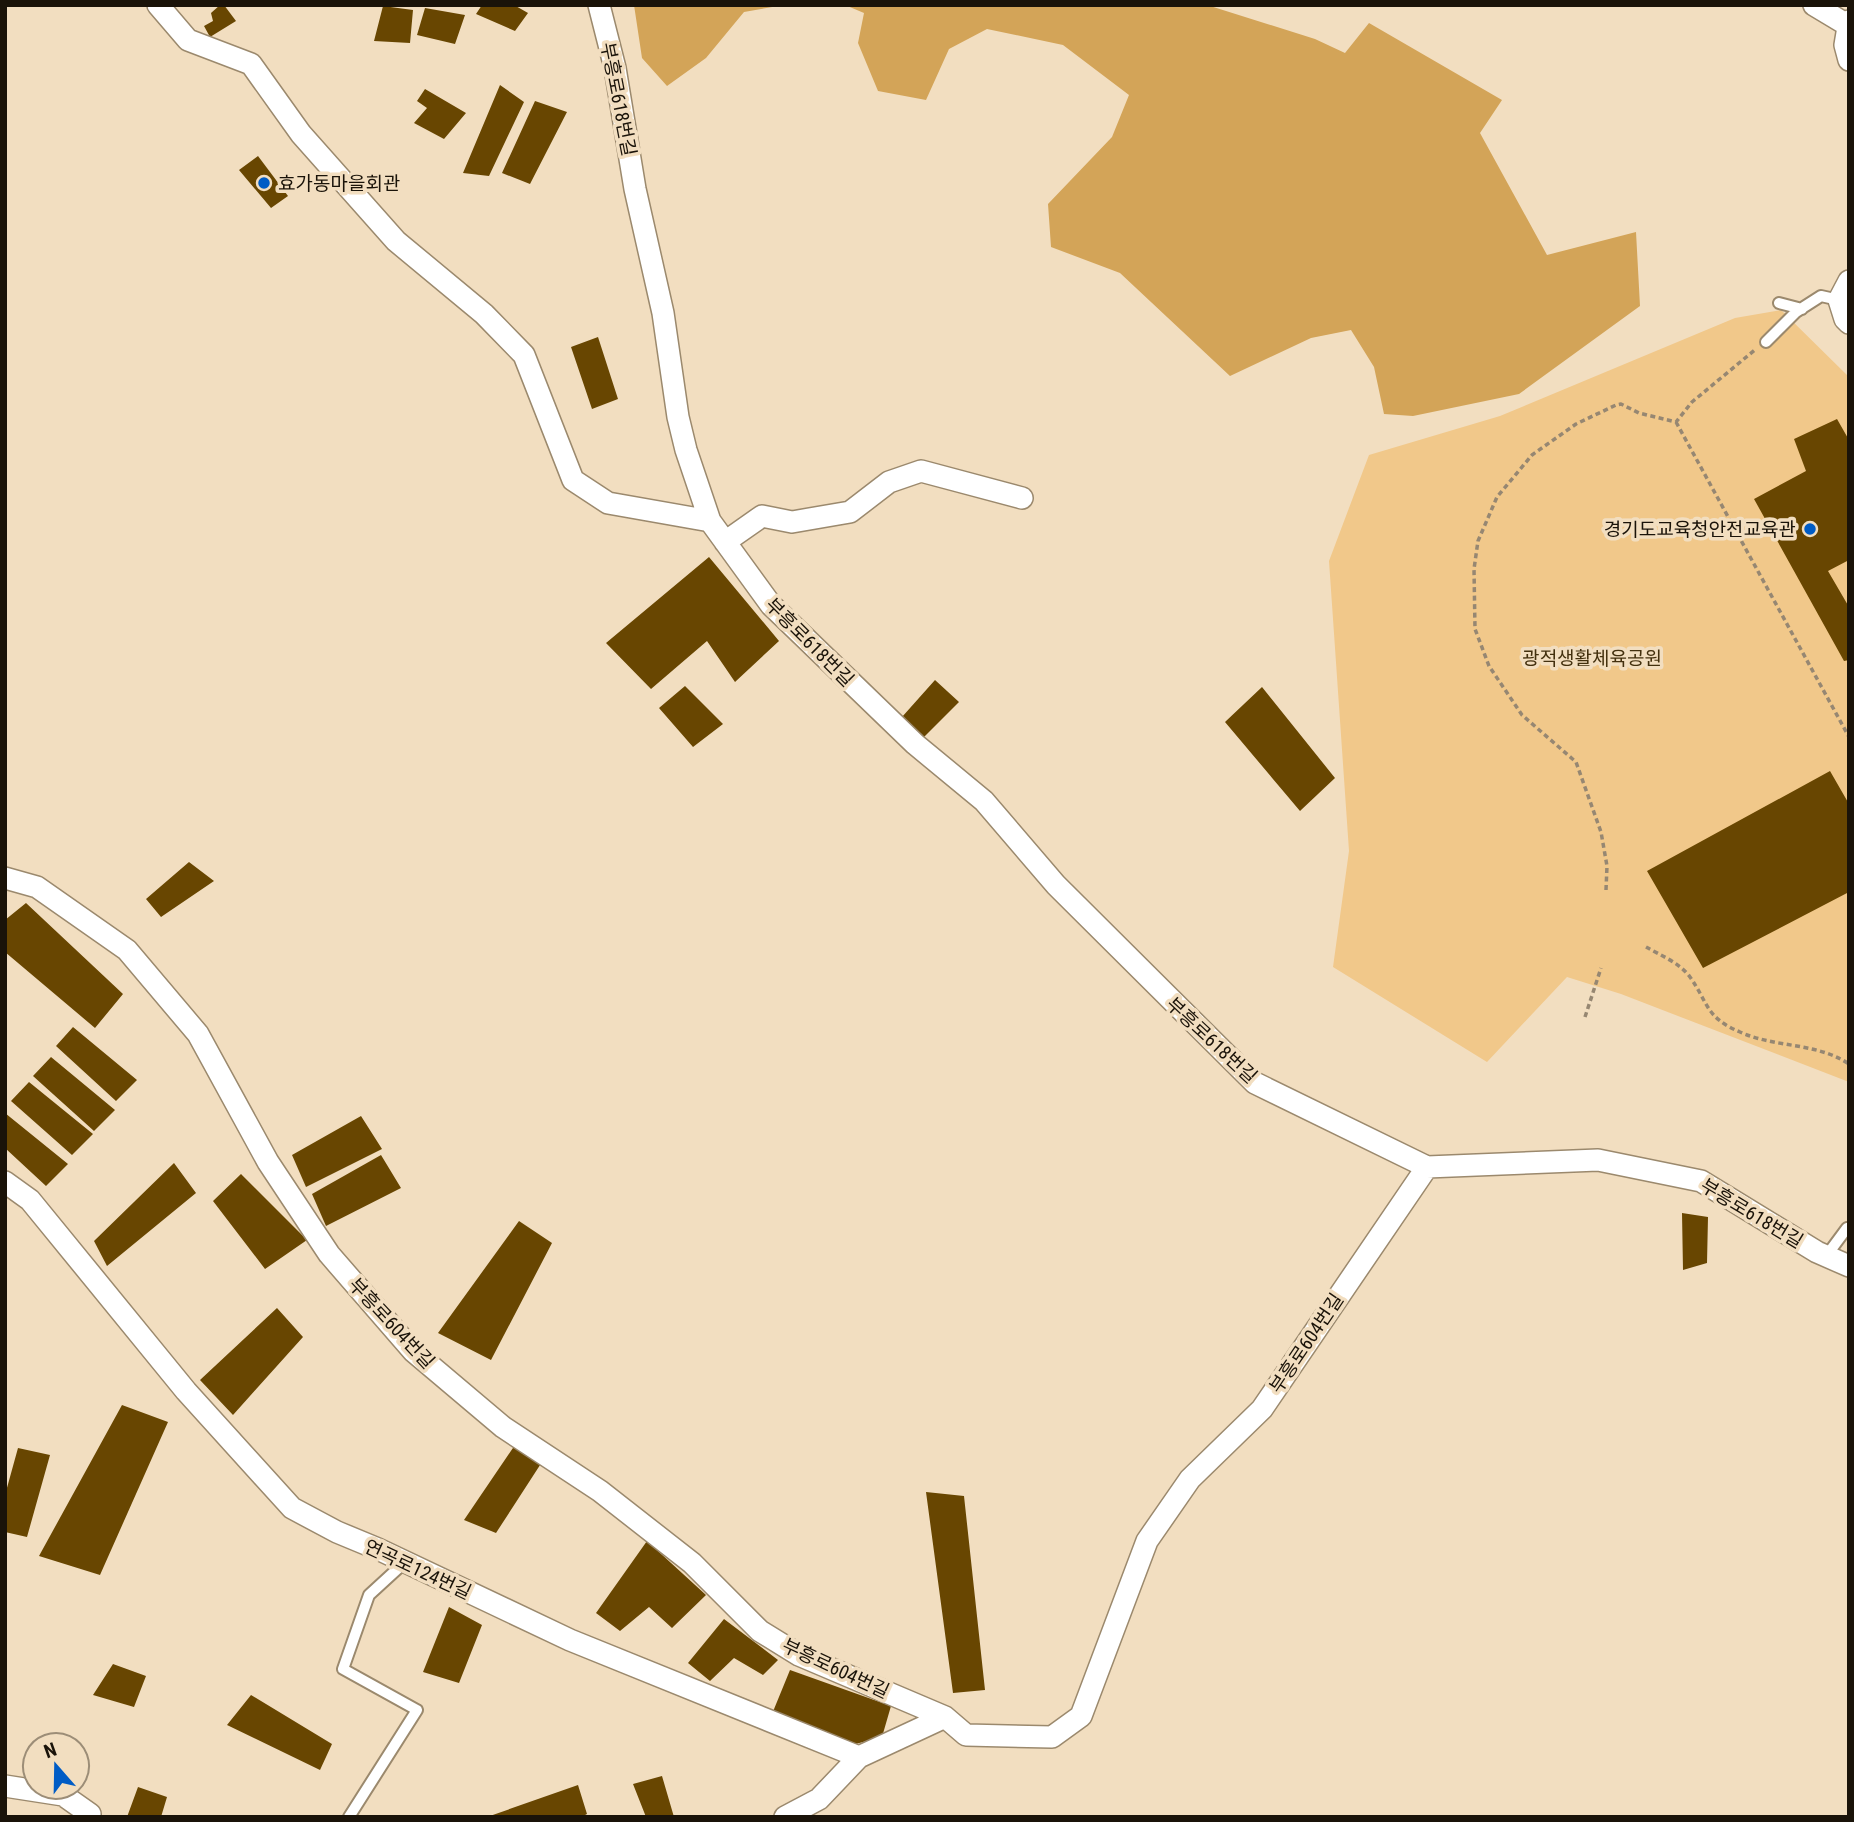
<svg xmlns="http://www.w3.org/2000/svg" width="1854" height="1822" viewBox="0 0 1854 1822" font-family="'Roboto Condensed','Noto Sans KR',sans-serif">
	<rect width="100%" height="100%" fill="#f2dec0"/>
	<path fill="#f1c88a" d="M1781,310L1849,377V1082L1621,994L1567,977L1487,1062L1333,967L1349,851L1329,561L1369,455L1500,416L1735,318Z"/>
	<path fill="#d3a458" d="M634,5H784L744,12L706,58L667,86L642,58Z
		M845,5H1207L1315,39L1345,53L1369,23L1502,100L1480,133L1547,255L1636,232L1640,306L1519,394L1413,416L1384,414L1374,367L1351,330L1311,338L1230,376L1120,273L1051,247L1048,204L1112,137L1129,95L1063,45L987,29L949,49L926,100L878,91L858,43L864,13Z"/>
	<path fill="#684601" d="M220,5H224L236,21L210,37L204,26L213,21L211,13Z
		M482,5H514L528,13L515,31L476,14Z
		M383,6L413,10L410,43L374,41Z
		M425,8L465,15L455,44L417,35Z
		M500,85L524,102L489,176L463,173Z
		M425,89L466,113L444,139L414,123L427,108L417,101Z
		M535,101L567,112L530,184L502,173Z
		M258,156L288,196L271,208L239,170Z
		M598,337L618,399L592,409L571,347Z
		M1837,419L1849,440V560L1828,571L1849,607V660L1844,661L1754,499L1806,471L1794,439Z
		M709,557L779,641L735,682L707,641L651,689L606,643Z
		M935,680L959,702L922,739L902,717Z
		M685,686L723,724L693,747L659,708Z
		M1262,687L1335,778L1300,811L1225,722Z
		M1830,771L1849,804V892L1703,968L1647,871Z
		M189,862L214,881L161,917L146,899Z
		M26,903L123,994L95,1028L5,952V920Z
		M73,1027L137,1080L116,1101L56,1046Z
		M51,1057L115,1110L94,1131L33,1076Z
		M29,1082L93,1134L72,1155L11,1101Z
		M5,1113L68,1164L46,1186L5,1148Z
		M361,1116L382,1149L306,1187L292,1155Z
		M381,1155L401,1188L326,1226L312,1194Z
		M174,1163L196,1193L107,1266L94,1241Z
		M241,1174L307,1240L265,1269L213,1201Z
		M1682,1213L1708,1217L1707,1263L1683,1270Z
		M519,1221L552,1243L491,1360L438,1333Z
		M277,1308L303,1337L233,1415L200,1380Z
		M122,1405L168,1422L100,1575L39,1556Z
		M515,1445L542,1462L496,1533L464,1520Z
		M18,1448L50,1455L27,1537L5,1532V1495Z
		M926,1492L964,1496L985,1690L953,1693Z
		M647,1541L706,1595L672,1628L649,1607L620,1631L596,1613Z
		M449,1607L482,1625L459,1683L423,1672Z
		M724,1619L778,1660L763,1675L734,1658L710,1681L688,1663Z
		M113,1664L146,1676L134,1707L93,1695Z
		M790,1670L891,1706L882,1737L848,1746L772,1714Z
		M251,1695L332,1744L320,1770L227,1725Z
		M662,1776L674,1817H646L633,1784Z
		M578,1785L587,1814L581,1817H487Z
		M138,1787L167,1797L161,1817H127Z"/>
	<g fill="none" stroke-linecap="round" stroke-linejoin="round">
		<defs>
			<path id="service" d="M1779,303L1802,309
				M1766,342L1796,312L1821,296L1839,300
				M1827,1255L1847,1228
				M349,1817L417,1710L343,1669L369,1595L405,1562"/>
			<path id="minor" d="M158,5L188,40L251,64L301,134L396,241L484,314L524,355L573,480L608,503L710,521
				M599,5L615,68L635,189L663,313L678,417L686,450L710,521L771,605L915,744L984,801L1056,885L1255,1083L1427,1167L1598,1160L1701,1181L1817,1252L1849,1266
				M1814,5L1849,26
				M1849,21L1845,45L1849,60
				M1849,281L1839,300L1845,319L1849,323
				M725,542L762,516L792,522L850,512L889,482L921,471L1022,498
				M5,878L37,887L127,950L198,1034L268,1162L329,1254L413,1351L503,1427L600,1491L692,1563L760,1631L799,1655L945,1717L966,1735L1052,1737L1081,1716L1147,1541L1190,1479L1262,1409L1427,1167
				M5,1182L30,1200L186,1391L292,1508L337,1532L378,1549L570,1640L859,1757
				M5,1786L63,1795L90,1814V1817
				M785,1817L819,1799L859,1757L945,1717"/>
		</defs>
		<use href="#service" stroke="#9b896d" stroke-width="14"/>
		<use href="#minor" stroke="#9b896d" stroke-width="24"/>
		<path stroke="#968772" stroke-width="3.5" stroke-dasharray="5 3.5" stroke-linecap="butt" d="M1676,422L1849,737
			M1606,890L1607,866L1601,832L1576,762L1522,715L1489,666L1475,629L1474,569L1478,541L1497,497L1532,455L1576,424L1616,405L1621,404L1639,413L1676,422L1692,402L1756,349
			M1646,947C1660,955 1680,963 1690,977C1709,1004 1705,1017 1740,1032C1775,1048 1816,1042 1849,1064
			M1585,1017L1601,968"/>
		<use href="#service" stroke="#fff" stroke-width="10"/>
		<use href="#minor" stroke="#fff" stroke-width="21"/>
	</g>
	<g fill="#005cc5" stroke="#f2dec0" stroke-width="2.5">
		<circle cx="264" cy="183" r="7"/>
		<circle cx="1810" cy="529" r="7"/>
	</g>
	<g text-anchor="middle" stroke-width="7" stroke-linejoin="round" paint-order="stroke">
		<g font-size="19" fill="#1a1309" stroke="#f2dec0">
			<text transform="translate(619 99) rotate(79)" y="7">부흥로618번길</text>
			<text transform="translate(810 642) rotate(45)" y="7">부흥로618번길</text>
			<text transform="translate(1212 1040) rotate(43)" y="7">부흥로618번길</text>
			<text transform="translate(1752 1213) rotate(31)" y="7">부흥로618번길</text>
			<text transform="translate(392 1323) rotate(47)" y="7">부흥로604번길</text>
			<text transform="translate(1306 1343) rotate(-56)" y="7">부흥로604번길</text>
			<text transform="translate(418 1569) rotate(25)" y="7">연곡로124번길</text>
			<text transform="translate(836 1668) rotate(25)" y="7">부흥로604번길</text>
		</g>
		<g font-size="19" fill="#1a1309" stroke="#f2dec0" text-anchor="start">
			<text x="278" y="190">효가동마을회관</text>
			<text x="1796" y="536" text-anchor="end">경기도교육청안전교육관</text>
		</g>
		<g font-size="19" fill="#43300e" stroke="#f2dec0">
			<text x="1592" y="665">광적생활체육공원</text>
		</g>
	</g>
	<rect width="1854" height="1822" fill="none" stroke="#1a1309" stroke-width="14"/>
	<g transform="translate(56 1766) rotate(340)"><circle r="33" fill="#f2dec0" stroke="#9c8d77" stroke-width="2"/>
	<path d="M0-5L12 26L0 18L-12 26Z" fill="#005cc5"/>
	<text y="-10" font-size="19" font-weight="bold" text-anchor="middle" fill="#1a1309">N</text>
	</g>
</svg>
